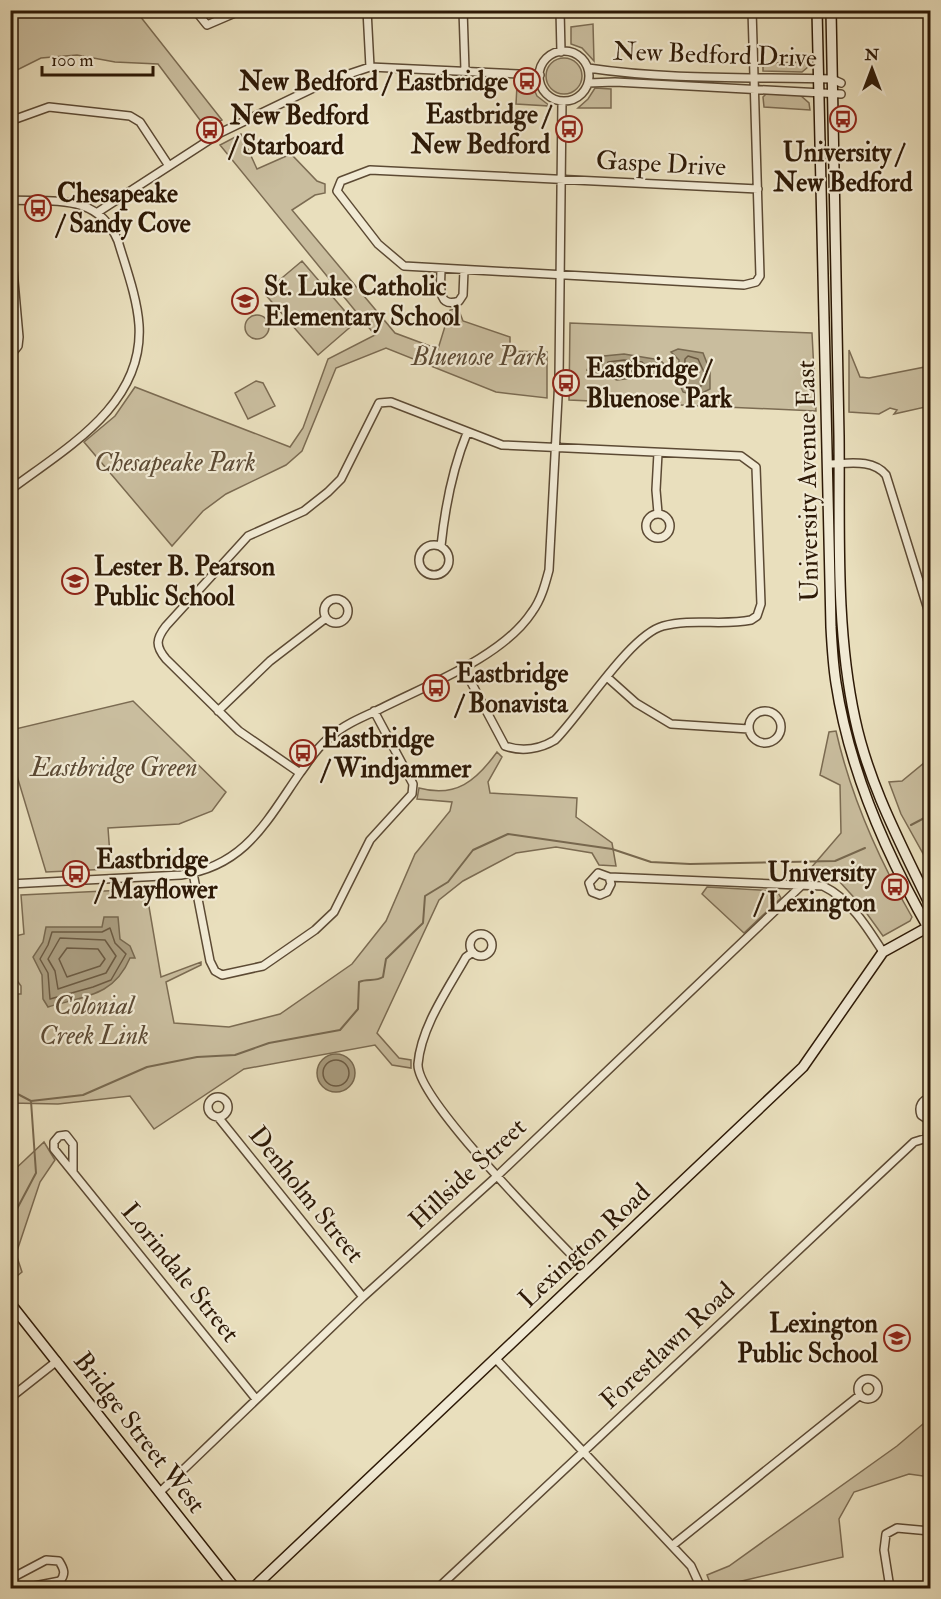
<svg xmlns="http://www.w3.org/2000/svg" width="941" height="1599" viewBox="0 0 941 1599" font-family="'IM FELL Double Pica',serif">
	<rect width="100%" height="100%" fill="#e9dfbd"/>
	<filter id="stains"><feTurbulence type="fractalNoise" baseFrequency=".00333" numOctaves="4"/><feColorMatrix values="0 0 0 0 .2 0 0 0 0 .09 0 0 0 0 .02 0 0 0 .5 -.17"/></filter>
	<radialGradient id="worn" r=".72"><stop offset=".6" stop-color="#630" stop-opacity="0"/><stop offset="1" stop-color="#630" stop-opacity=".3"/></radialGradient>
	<path fill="#c9bd9e" stroke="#7b6b52" stroke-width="1.5" d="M10,11H136L222,120L206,128L158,64L115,62L77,55L41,58L11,73Z
		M593,24L594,61L582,48L571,44V27Z
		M546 76a18 18 0 1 1 36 0a18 18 0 1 1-36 0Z
		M807,62L808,67L802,72L763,71V63Z
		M517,85H532L537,96L550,106L516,104Z
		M595,88L611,89V108H578L588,99Z
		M766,94L800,95L809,103L810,110L764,107L763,97Z
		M241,134L257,169L291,154L317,181L325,184V193L315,195L292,210L395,333L438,349L450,310L458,308L463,321L510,337V351L547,352V398L496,392L386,348L336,368L302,451L286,465L226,494L203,511L172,546L84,442L115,416L135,387L290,447L303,428L328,359L375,335L220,145Z
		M302,261L355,323L318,355L264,293Z
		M245 327a12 12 0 1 1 24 0a12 12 0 1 1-24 0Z
		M570,323L812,333L816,411L569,400Z
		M849,350L860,377L869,378L930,366V406L894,414L897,410L890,408L879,414L849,412Z
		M256,381L263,383L275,406L248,419L235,393Z
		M133,701L226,792L212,811L179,824L108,828L111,869L46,872L11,756V730Z
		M836,731C851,797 878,858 912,917L910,921L883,936L860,904L838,880L804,876L841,833L840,785L820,775L829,732Z
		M497,752L502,757L488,782L490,793L577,798L576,817L612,843L616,866L599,865L592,853L556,847L516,853L463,881L439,900L377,1033L399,1058L411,1060V1068L392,1065L375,1045L244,1069L154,1129L130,1096L58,1104L11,1103L10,1045L17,1044L15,1003H11V994H21V986L11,972V937L24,934L21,895L146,889L161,977L201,962V965L166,982L174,1023L229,1027L280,1014L352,964L386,921L415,854L450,811L452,802L417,799L419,788C456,798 476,781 497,752Z
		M930,758V866L901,814L889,782L902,781Z
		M707,887L777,891L781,898L744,933L702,894Z
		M44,1142L55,1160L40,1182L16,1254L22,1272L11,1281V1173Z
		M930,1418V1477L909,1474L854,1492L839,1519L843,1557L712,1588L707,1575L729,1566L897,1446Z"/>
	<path fill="#a99c7f" stroke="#77684f" stroke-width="1.5" d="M678,349L703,353L710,371V389L696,396L683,392L678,380L679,360L671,352Z
		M624,354L660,360L666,366L665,374L617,380L587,370L588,368L600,366L604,356Z
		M104,917H118L120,939L130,946L135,958H130C114,996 85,996 48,1007L43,999L42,975L33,957L43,942L46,927H102Z
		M317 1073a19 19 0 1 1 38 0a19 19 0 1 1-38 0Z"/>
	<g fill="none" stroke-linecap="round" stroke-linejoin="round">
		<path stroke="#6b5a42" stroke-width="1.5" d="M688,356L698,359L704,372V384L696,389L688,387L684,379L685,359Z
			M624,360L642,362L647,368L617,374L606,370L608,362Z
			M110,928L115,943L126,954L111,980L93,987L50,999L48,973L40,959L48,945L52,932H102Z
			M60,938L105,940L116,956L106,973L58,989L55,971L48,959Z
			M67,948L98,949L105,959L100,966L67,977L59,959Z
			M323 1073a13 13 0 1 1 26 0a13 13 0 1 1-26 0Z"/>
		<path stroke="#77684f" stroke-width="2" d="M10,739L16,746
			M911,825L930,815
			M10,1090L31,1101L83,1095L147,1067L197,1057L235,1055L269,1043L340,1030L358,1009L359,982C367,978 375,982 383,977L386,959L423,923L425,896L448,882L473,850L508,834L612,849L651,862L690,864L835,861L865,848
			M10,1222L36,1173L31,1101"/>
		<defs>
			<path id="street" d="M195,10L207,25L242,10
				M367,10L370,67
				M463,10L465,70
				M560,10L561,52
				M752,10L760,276L756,282L744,285L404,266L378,244L337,191L341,181L370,170L758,189
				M539 76a25 25 0 1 1 50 0a25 25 0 1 1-50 0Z
				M588,68C668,80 751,77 832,79L841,83
				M588,83L615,82L841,94
				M10,121L49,107L130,116L140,122L169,166
				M10,200C54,202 98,193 118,241C126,268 137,297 139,325C144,405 66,448 10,490
				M98,212L220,133L328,81L370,67L540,75
				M10,236L19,337L18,346L10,356
				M441,269C441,284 436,309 459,301L463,295L464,270
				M658,453L656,490L658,513
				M828,464C847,464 872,458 886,475L930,616
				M646 526a12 12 0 1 1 24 0a12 12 0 1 1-24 0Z
				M419 560a15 15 0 1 1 30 0a15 15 0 1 1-30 0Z
				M441,546C445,507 452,470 467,433
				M324 611a12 12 0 1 1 24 0a12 12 0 1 1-24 0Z
				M608,678L636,703L671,724L749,729
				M749 727a16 16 0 1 1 32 0a16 16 0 1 1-32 0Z
				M218,711L270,661L326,618
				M930,721L928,727L930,734
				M300,773L239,731L166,659C155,646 156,639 166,626L248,536L304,511L328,492L341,479L379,403L391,402L502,445L741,456L756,467L761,604L757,616L751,620C723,626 692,618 663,626C630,635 582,713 555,740C540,749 522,752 505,746L463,667
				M193,873L210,961L215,971L222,975L263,966L315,930L334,912L370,840L412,794L413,784L374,711
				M609,877L611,884L607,892L600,895L592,892L589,883L598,873L609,877L823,886C850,899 867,927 883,952
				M10,884L181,875C245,866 266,822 300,773C309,761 317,747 329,738C342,726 360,718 376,711C424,686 502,658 532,612C541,600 545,585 549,570L559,378L562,101
				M470 945a11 11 0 1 1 22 0a11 11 0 1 1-22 0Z
				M473,952L466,957C448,989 421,1027 418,1064C416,1100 558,1240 587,1271
				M208 1107a10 10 0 1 1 20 0a10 10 0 1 1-20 0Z
				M930,1098C922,1100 918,1106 921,1115L930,1121
				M218,1117L363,1297
				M927,1138L929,1121
				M73,1171V1144L66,1135L59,1136L54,1142V1149L256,1399
				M495,1358L691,1566L701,1588
				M858 1389a10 10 0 1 1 20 0a10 10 0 1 1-20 0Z
				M10,1398L57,1361
				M160,1492L363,1297L496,1177L801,886
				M673,1545L860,1395
				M10,1579L46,1560L59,1561C64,1569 66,1574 60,1581L24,1588
				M438,1588L914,1142L927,1138L930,1140
				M890,1588L884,1550L886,1534L897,1528L930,1531"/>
			<path id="secondary" d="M817,10L831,627C832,646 833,664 836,683C849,769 887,856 930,931
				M831,10C833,152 836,294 839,436C840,529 835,627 855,719C869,785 901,844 930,905
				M10,1303L235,1588
				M253,1588L803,1067L883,952L930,926"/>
		</defs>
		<use href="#street" stroke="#5c4a34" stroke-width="10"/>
		<use href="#secondary" stroke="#2d1906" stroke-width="12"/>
		<use href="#street" stroke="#f1ead4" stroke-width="7"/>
		<use href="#secondary" stroke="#f1ead4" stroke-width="9"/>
	</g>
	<defs>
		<symbol id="bus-ring" viewBox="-11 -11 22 22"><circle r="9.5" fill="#f1ead4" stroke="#8f2418" stroke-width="1.5"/><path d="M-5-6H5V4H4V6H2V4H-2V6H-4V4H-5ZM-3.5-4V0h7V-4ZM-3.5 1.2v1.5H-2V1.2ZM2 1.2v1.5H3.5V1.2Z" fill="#8f2418"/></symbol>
		<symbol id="school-ring" viewBox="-11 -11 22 22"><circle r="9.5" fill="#f1ead4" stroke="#8f2418" stroke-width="1.5"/><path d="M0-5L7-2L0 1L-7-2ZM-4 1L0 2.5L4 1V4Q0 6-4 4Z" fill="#8f2418"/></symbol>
	</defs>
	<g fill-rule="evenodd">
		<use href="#bus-ring" x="512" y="66" width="30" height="30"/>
		<use href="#bus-ring" x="828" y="104" width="30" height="30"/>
		<use href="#bus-ring" x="554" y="114" width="30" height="30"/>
		<use href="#bus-ring" x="195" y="115" width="30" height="30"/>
		<use href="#bus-ring" x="23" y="193" width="30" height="30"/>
		<use href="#school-ring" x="230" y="286" width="30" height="30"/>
		<use href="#bus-ring" x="551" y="368" width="30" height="30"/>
		<use href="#school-ring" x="60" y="566" width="30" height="30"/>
		<use href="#bus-ring" x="421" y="673" width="30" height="30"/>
		<use href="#bus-ring" x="288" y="738" width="30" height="30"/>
		<use href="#bus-ring" x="61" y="859" width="30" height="30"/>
		<use href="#bus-ring" x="880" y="872" width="30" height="30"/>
		<use href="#school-ring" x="882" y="1323" width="30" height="30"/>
	</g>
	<g text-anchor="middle" stroke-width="4.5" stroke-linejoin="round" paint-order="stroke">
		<g font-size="26" fill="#2d1906" stroke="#f1ead4">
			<text transform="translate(715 54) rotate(2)" y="9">New Bedford Drive</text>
			<text transform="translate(661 163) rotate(3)" y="9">Gaspe Drive</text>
			<text transform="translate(807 481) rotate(-91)" y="9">University Avenue East</text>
			<text transform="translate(467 1173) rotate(-43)" y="9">Hillside Street</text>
			<text transform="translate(307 1194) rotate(51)" y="9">Denholm Street</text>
			<text transform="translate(584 1245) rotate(-43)" y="9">Lexington Road</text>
			<text transform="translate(181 1272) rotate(51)" y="9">Lorindale Street</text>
			<text transform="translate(667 1345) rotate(-43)" y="9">Forestlawn Road</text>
			<text transform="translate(140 1432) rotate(52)" y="9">Bridge Street West</text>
		</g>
		<g font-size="26" font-weight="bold" fill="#2d1906" stroke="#f1ead4" text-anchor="start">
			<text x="508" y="90" text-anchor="end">New Bedford / Eastbridge</text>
			<text x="550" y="123" text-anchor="end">Eastbridge /<tspan x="550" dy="30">New Bedford</tspan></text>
			<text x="230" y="124">New Bedford<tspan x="230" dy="30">/ Starboard</tspan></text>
			<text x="843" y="161" text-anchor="middle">University /<tspan x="843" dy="30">New Bedford</tspan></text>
			<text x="57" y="202">Chesapeake<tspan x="57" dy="30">/ Sandy Cove</tspan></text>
			<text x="264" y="295">St. Luke Catholic<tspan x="264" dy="30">Elementary School</tspan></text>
			<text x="586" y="377">Eastbridge /<tspan x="586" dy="30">Bluenose Park</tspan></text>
			<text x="94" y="575">Lester B. Pearson<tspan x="94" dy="30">Public School</tspan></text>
			<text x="456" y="682">Eastbridge<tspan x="456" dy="30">/ Bonavista</tspan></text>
			<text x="322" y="747">Eastbridge<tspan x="322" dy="30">/ Windjammer</tspan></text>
			<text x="96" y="868">Eastbridge<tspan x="96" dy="30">/ Mayflower</tspan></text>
			<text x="876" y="881" text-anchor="end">University<tspan x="876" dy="30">/ Lexington</tspan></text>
			<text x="878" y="1332" text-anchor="end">Lexington<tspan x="878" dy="30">Public School</tspan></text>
		</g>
		<g font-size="26" font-style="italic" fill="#5c4a34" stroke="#f1ead4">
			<text x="479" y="365">Bluenose Park</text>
			<text x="175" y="471">Chesapeake Park</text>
			<text x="114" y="776">Eastbridge Green</text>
			<text x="94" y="1014">Colonial<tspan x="94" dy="30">Creek Link</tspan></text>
		</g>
	</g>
	<rect width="941" height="1599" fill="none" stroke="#e9dfbd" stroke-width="36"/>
	<rect x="12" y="12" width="917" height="1575" fill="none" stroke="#2d1906" stroke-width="3"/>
	<rect x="18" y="18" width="905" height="1563" fill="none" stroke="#2d1906" stroke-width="1.5"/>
	<g transform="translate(872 69)" stroke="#f1ead4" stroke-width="4.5" paint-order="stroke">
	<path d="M0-4.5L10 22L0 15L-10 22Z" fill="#2d1906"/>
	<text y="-9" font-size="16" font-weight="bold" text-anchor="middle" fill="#2d1906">N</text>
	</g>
	<path d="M42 66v9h111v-9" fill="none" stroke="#2d1906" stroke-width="3"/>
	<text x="51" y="66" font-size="18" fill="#2d1906" stroke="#f1ead4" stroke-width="4.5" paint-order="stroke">100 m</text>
	<rect width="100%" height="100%" filter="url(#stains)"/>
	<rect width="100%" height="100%" fill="url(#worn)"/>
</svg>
